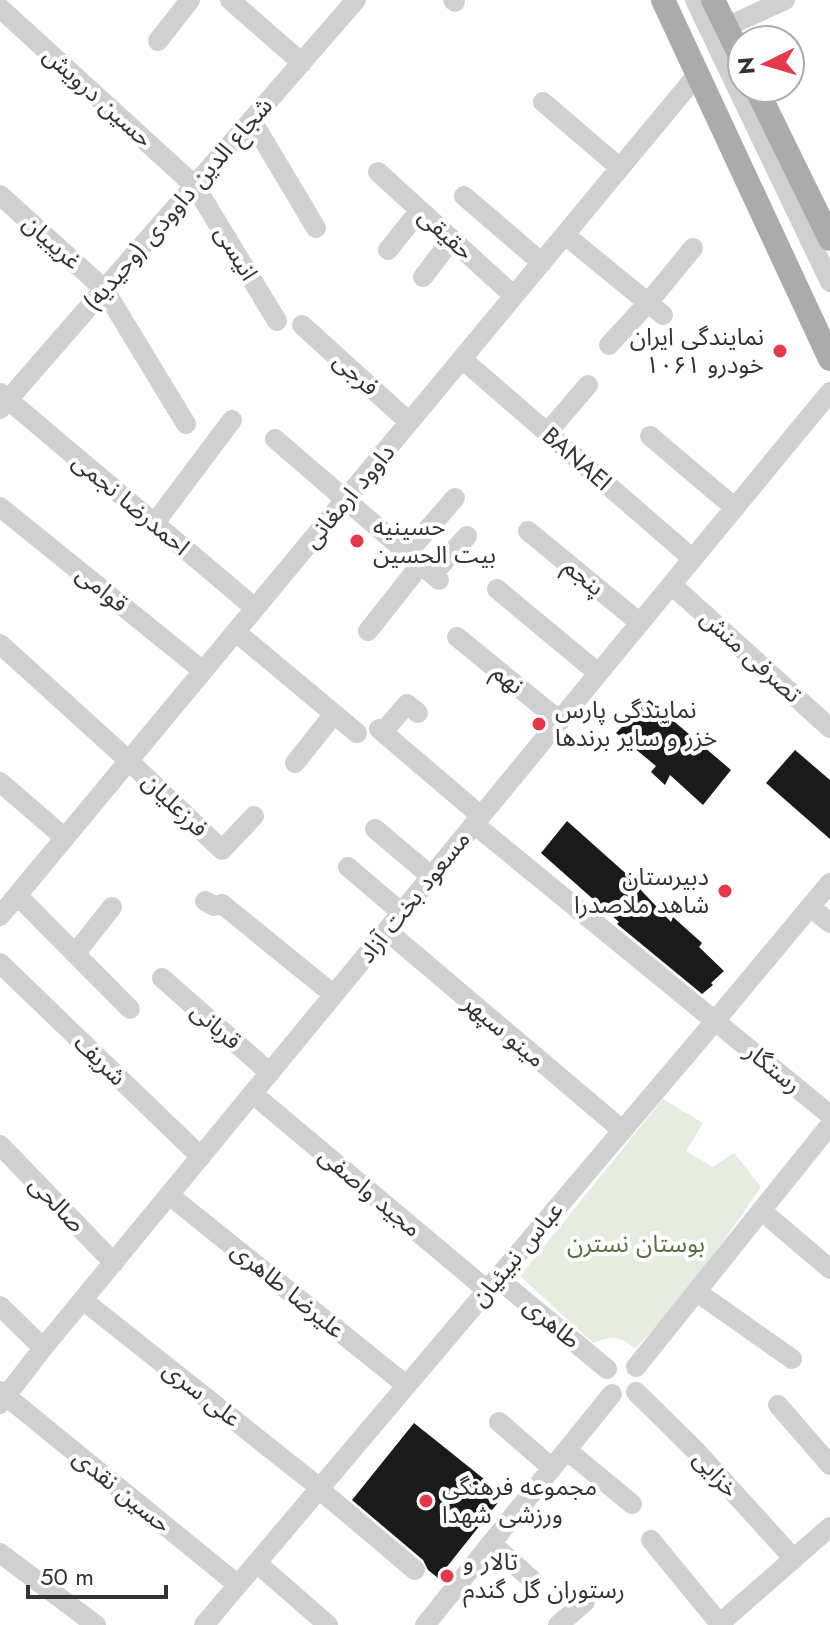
<svg xmlns="http://www.w3.org/2000/svg" width="830" height="1625" viewBox="0 0 830 1625" font-family="Jost,'Noto Sans Arabic',sans-serif">
	<rect width="100%" height="100%" fill="#fff"/>
	<path fill="#e6ecdf" d="M663,1099L703,1123L686,1151L713,1167L734,1153L761,1187L690,1289L635,1349C620,1335 612,1336 593,1343L520,1276Z"/>
	<path fill="#1a1a1a" d="M649,700L731,770L703,805L670,775L665,785L651,772L656,766L616,733Z
		M795,750L830,780V839L766,783Z
		M567,821L641,887L639,888L671,922L673,917L702,943L699,947L724,971L711,983L713,985L702,994L617,924L619,922L541,853Z
		M414,1423L504,1495L438,1578L428,1570L423,1560L352,1500Z"/>
	<g fill="none" stroke-linecap="round" stroke-linejoin="round">
		<path stroke="#d0d0d0" stroke-width="20" d="M230,0L302,63
			M453,0L455,2
			M695,0L830,282
			M0,8L195,186L277,321
			M726,27L785,0
			M158,41L190,0
			M543,102L620,168
			M252,121L316,228
			M378,172L514,296
			M0,195L104,289L186,424
			M464,196L542,263
			M565,235L663,315
			M388,250L420,210
			M423,277L452,239
			M302,325L409,422
			M609,345L648,303L693,248
			M462,359L693,559
			M0,393L255,608
			M0,409L356,0
			M547,433L588,385
			M650,436L735,508
			M275,439L439,580
			M0,507L203,671
			M154,524L232,420
			M528,531L640,623
			M408,552L455,498
			M433,574L467,536
			M672,585L830,728
			M497,589L598,673
			M368,631L421,564
			M236,632L357,733
			M457,637L560,721
			M0,644L129,761L222,850L254,816
			M379,729L481,816
			M383,732L407,704L418,713
			M295,763L334,714
			M0,782L65,838
			M474,824L830,1115
			M375,829L432,877
			M348,867L402,913
			M17,895L130,1009
			M205,901L214,906L222,904L334,995
			M810,907L830,923
			M0,916L697,75
			M387,931L622,1130
			M75,954L112,907
			M0,963L201,1157
			M162,978L270,1073
			M253,1094L487,1290
			M0,1145L114,1263
			M169,1195L406,1385
			M762,1211L830,1269
			M497,1278L607,1369
			M697,1292L792,1359
			M84,1301L320,1488
			M0,1306L43,1348
			M636,1367L830,1125
			M0,1391L238,1585
			M636,1392L696,1451L794,1559
			M0,1404L43,1348L830,392
			M778,1405L830,1465
			M499,1422L552,1468
			M568,1451L632,1504
			M319,1489L415,1570
			M651,1540L720,1624
			M492,1544L532,1580
			M0,1553L96,1625
			M257,1563L328,1625
			M204,1625L715,1021L830,883
			M425,1625L612,1394
			M558,1625L585,1602
			M718,1625L830,1527"/>
		<path stroke="#ababab" stroke-width="24" d="M663,0L830,359
			M713,0L742,59
			M756,88L830,239"/>
	</g>
	<g fill="#e5394b" stroke="#fff" stroke-width="3">
		<circle cx="780" cy="351" r="8"/>
		<circle cx="357" cy="541" r="8"/>
		<circle cx="539" cy="724" r="8"/>
		<circle cx="725" cy="891" r="8"/>
		<circle cx="426" cy="1501" r="8"/>
		<circle cx="447" cy="1576" r="8"/>
	</g>
	<g text-anchor="middle" stroke-width="8" stroke-linejoin="round" paint-order="stroke">
		<g font-size="24" fill="#333" stroke="#fff">
			<text transform="translate(98 97) rotate(42)" y="8">حسین درویش</text>
			<text transform="translate(178 204) rotate(-49)" y="8">شجاع الدین داوودی (وحیدیه)</text>
			<text transform="translate(446 234) rotate(42)" y="8">حقیقی</text>
			<text transform="translate(52 242) rotate(42)" y="8">غریبیان</text>
			<text transform="translate(236 253) rotate(59)" y="8">انیسی</text>
			<text transform="translate(356 374) rotate(42)" y="8">فرجی</text>
			<text transform="translate(577 459) rotate(41)" y="8">BANAEI</text>
			<text transform="translate(349 496) rotate(-50)" y="8">داوود ارمغانی</text>
			<text transform="translate(131 504) rotate(40)" y="8">احمدرضا نجمی</text>
			<text transform="translate(584 577) rotate(39)" y="8">پنجم</text>
			<text transform="translate(102 589) rotate(39)" y="8">قوامی</text>
			<text transform="translate(751 656) rotate(42)" y="8">تصرفی منش</text>
			<text transform="translate(508 679) rotate(39)" y="8">نهم</text>
			<text transform="translate(175 805) rotate(44)" y="8">فرزعلیان</text>
			<text transform="translate(414 897) rotate(-51)" y="8">مسعود بخت آزاد</text>
			<text transform="translate(216 1026) rotate(41)" y="8">قربانی</text>
			<text transform="translate(504 1031) rotate(40)" y="8">مینو سپهر</text>
			<text transform="translate(100 1060) rotate(44)" y="8">شریف</text>
			<text transform="translate(773 1068) rotate(39)" y="8">رستگار</text>
			<text transform="translate(370 1192) rotate(40)" y="8">مجید واصفی</text>
			<text transform="translate(57 1204) rotate(46)" y="8">صالحی</text>
			<text transform="translate(517 1254) rotate(-50)" y="8">عباس نبیئیان</text>
			<text transform="translate(288 1290) rotate(39)" y="8">علیرضا طاهری</text>
			<text transform="translate(552 1323) rotate(40)" y="8">طاهری</text>
			<text transform="translate(202 1394) rotate(38)" y="8">علی سری</text>
			<text transform="translate(716 1474) rotate(48)" y="8">خزایی</text>
			<text transform="translate(122 1491) rotate(39)" y="8">حسین نقدی</text>
		</g>
		<g font-size="24" fill="#333" stroke="#fff" text-anchor="start">
			<text x="764" y="345" text-anchor="end">نمایندگی ایران<tspan x="764" dy="28">خودرو ۱۰۶۱</tspan></text>
			<text x="373" y="535">حسینیه<tspan x="373" dy="28">بیت الحسین</tspan></text>
			<text x="555" y="718">نمایندگی پارس<tspan x="555" dy="28">خزر و سایر برندها</tspan></text>
			<text x="709" y="885" text-anchor="end">دبیرستان<tspan x="709" dy="28">شاهد ملاصدرا</tspan></text>
			<text x="442" y="1495">مجموعه فرهنگی<tspan x="442" dy="28">ورزشی شهدا</tspan></text>
			<text x="463" y="1570">تالار و<tspan x="463" dy="28">رستوران گل گندم</tspan></text>
		</g>
		<g font-size="24" fill="#576f3f" stroke="#fff">
			<text x="636" y="1252">بوستان نسترن</text>
		</g>
	</g>
	<g transform="translate(766 64) rotate(265)"><circle r="38" fill="#ffffff" stroke="#adadad" stroke-width="2"/>
	<path d="M0-6L14 30L0 20L-14 30Z" fill="#e5394b"/>
	<text y="-12" font-size="22" font-weight="bold" text-anchor="middle" fill="#333333">N</text>
	</g>
	<path d="M28 1585v12h138v-12" fill="none" stroke="#333333" stroke-width="4"/>
	<text x="40" y="1585" font-size="24" fill="#333333" stroke="#ffffff" stroke-width="6" paint-order="stroke">50 m</text>
</svg>
